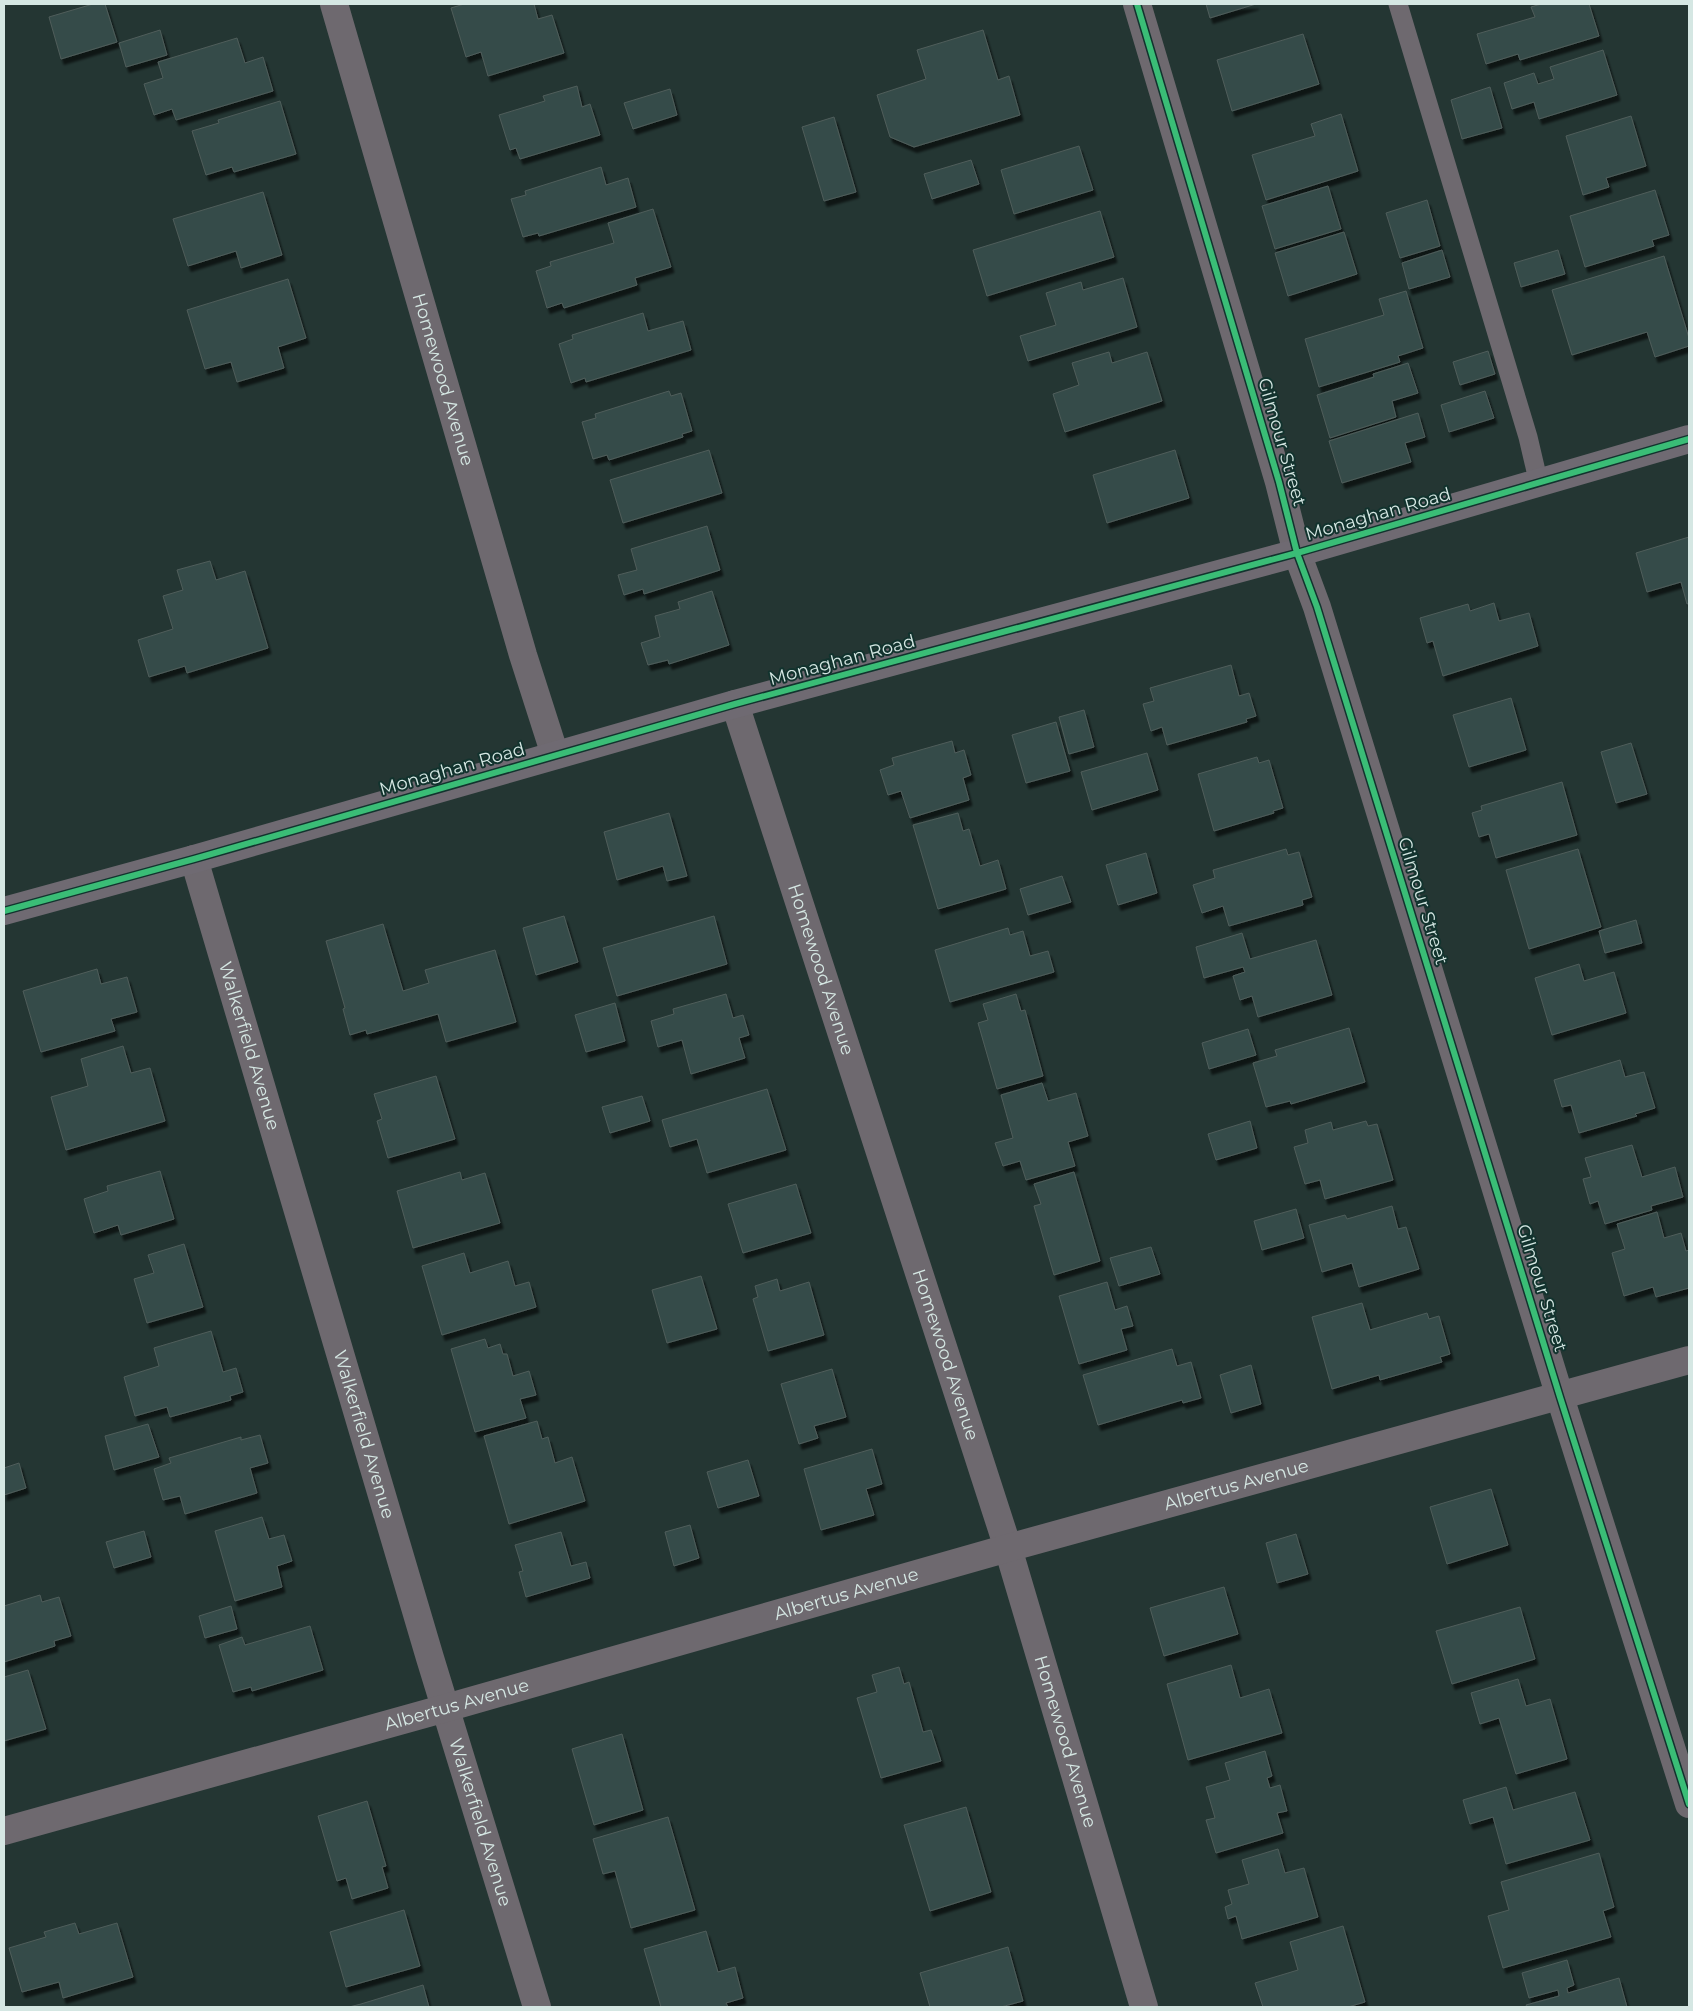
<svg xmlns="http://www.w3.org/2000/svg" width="1693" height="2011" viewBox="0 0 1693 2011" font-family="Montserrat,sans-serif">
	<defs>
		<filter id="shadow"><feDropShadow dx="3" dy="5.5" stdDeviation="1" flood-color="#0009"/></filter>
	</defs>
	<rect width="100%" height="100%" fill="#243633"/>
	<path fill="#364c48" stroke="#4f5d5b" filter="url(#shadow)" d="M93,4H105L117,42L61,59L49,17Z
		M464,4H534L538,19L552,15L564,53L488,76L481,52L466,57L451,8Z
		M1206,4H1256L1210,18Z
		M1541,4H1589L1599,36L1520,60L1518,54L1486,64L1477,34L1535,17L1531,7Z
		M160,30L167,55L126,67L119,43Z
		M983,30L998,80L1009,76L1020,115L914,147L890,137L877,95L926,79L917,50Z
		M1303,34L1319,84L1232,111L1217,60Z
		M237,38L245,63L263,57L273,91L176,120L172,109L154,115L144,84L163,78L158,62Z
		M1603,50L1617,95L1539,119L1534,102L1512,109L1504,83L1534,73L1538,84L1554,79L1550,67Z
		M577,86L582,107L590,104L600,135L520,159L516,148L510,150L499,115L545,101L543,96Z
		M1490,87L1502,128L1462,139L1451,100Z
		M670,89L677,115L633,129L624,103Z
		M280,101L296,154L234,172L232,167L206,175L192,131L219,123L218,120Z
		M1341,114L1358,171L1266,200L1252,155L1315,136L1311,124Z
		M1631,116L1646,166L1606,178L1609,187L1583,195L1566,136Z
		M834,117L856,192L824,201L802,127Z
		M1079,146L1093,190L1014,214L1001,170Z
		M971,160L979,184L932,199L924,174Z
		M601,167L606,185L628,178L636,207L539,236L538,233L523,237L511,199L526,195L525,191Z
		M1328,186L1341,229L1275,249L1262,206Z
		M1655,190L1669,235L1652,240L1654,246L1585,267L1570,216Z
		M263,192L282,255L241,268L236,251L188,266L173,219Z
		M1427,200L1440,246L1400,258L1386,213Z
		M653,209L671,267L635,278L637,285L564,308L562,303L547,308L536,271L551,266L550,262L614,243L608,223Z
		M1100,211L1114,257L987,296L973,250Z
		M1344,232L1357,274L1288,296L1275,253Z
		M1442,250L1450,277L1409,289L1402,263Z
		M1558,250L1565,274L1521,287L1514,263Z
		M1664,256L1689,338V346L1655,357L1647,332L1572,355L1552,290Z
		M1123,278L1137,327L1028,361L1020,336L1056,325L1046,293L1081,282L1083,290Z
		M288,279L306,338L278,347L284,368L237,382L231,362L205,369L187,310Z
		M1406,291L1423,348L1398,356L1400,362L1319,387L1305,339L1384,315L1379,299Z
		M643,313L648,331L683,321L691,350L586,382L585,378L571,383L559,344L573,339L572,335Z
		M1488,351L1495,374L1460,385L1453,362Z
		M1109,352L1112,363L1147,352L1162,401L1065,432L1053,394L1079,385L1072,363Z
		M1408,363L1418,393L1392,401L1396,417L1330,438L1317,395L1374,377L1373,374Z
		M669,391L671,396L681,393L692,431L682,434L683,437L609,460L607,455L593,459L582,422L596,418L595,414Z
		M1485,391L1494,418L1449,432L1441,405Z
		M1418,413L1425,437L1405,443L1411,462L1342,483L1329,441Z
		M709,450L722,493L623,523L610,480Z
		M1175,450L1189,498L1107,523L1093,475Z
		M707,526L720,570L644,594L643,589L624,595L618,575L637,570L631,549Z
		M1689,537V603L1687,604L1681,582L1647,592L1636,553Z
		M210,561L216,580L245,571L268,648L187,673L185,666L149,677L138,640L173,629L163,596L183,590L177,570Z
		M712,591L729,645L669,664L668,660L648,665L641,643L660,637L655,616L680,609L678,602Z
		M1494,603L1499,621L1529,613L1538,646L1443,676L1433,641L1427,643L1420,618L1468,604L1470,611Z
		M1231,665L1239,696L1249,693L1256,716L1246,719L1247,722L1167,745L1162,727L1151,731L1143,704L1154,701L1150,688Z
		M1511,698L1526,750L1469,767L1453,715Z
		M1084,710L1094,747L1069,754L1059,717Z
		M1056,722L1070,771L1026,783L1012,735Z
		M952,741L955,753L964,750L971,775L963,778L969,800L910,818L901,791L888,795L880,770L894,765L892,758Z
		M1631,743L1647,794L1616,803L1601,752Z
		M1147,753L1158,790L1092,810L1081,772Z
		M1257,757L1259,763L1269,760L1283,808L1273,811L1274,813L1214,831L1198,774Z
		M1562,782L1577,835L1496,858L1489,834L1479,837L1472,813L1482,810L1481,806Z
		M669,813L687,876L667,881L663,866L617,880L604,832Z
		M958,813L963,831L969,829L980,866L998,860L1006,889L938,909L913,825Z
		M1286,849L1288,855L1299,852L1312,897L1302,900L1303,905L1229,926L1223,906L1202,913L1193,885L1215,878L1213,870Z
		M1578,849L1601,927L1529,949L1506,870Z
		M1146,853L1157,893L1118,905L1106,865Z
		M1062,876L1071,902L1028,915L1020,889Z
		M564,916L578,962L536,975L523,928Z
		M714,916L727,964L617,996L603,948Z
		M1636,920L1642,943L1605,953L1599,931Z
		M383,924L403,991L429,983L425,970L495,950L516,1022L446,1042L438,1014L367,1034L366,1030L350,1035L343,1009L345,1008L326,941Z
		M1008,928L1010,935L1023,931L1030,956L1048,951L1054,972L950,1002L935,950Z
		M1242,933L1250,959L1316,940L1332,995L1258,1017L1252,996L1240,1000L1233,976L1245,972L1243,967L1204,978L1196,947Z
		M1579,964L1584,981L1614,972L1626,1013L1552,1035L1535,978Z
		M97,969L101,984L127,977L137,1012L111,1019L115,1031L41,1052L23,991Z
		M726,994L733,1018L743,1015L749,1035L739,1038L745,1058L691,1074L682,1040L658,1047L651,1021L674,1014L673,1009Z
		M1016,994L1021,1011L1025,1010L1043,1076L997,1089L978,1023L988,1020L983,1004Z
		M615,1003L625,1041L586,1052L575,1015Z
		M1349,1028L1365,1082L1291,1104L1290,1101L1266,1107L1253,1063L1277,1056L1275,1050Z
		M1248,1029L1256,1055L1209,1069L1202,1043Z
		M123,1046L131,1073L150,1068L165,1121L66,1150L51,1097L88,1086L81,1059Z
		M1620,1060L1625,1077L1644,1072L1655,1108L1635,1114L1637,1116L1579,1133L1571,1105L1562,1107L1554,1080Z
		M436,1076L455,1139L388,1158L377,1121L382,1119L374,1094Z
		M1042,1083L1048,1101L1076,1093L1088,1136L1068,1142L1075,1166L1026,1180L1020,1161L1003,1166L995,1143L1013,1138L1001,1095Z
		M767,1089L786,1150L707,1173L697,1139L670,1147L662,1120Z
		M642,1096L650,1121L610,1133L602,1107Z
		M1250,1121L1257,1148L1216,1160L1208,1134Z
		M1366,1121L1368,1126L1377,1124L1393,1180L1325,1199L1320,1180L1305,1184L1294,1147L1308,1143L1305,1130L1331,1122L1333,1130Z
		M1632,1145L1642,1177L1675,1167L1683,1197L1651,1206L1652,1210L1605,1224L1598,1201L1590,1204L1583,1179L1591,1177L1585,1158Z
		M160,1171L174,1219L121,1235L118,1225L94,1233L84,1199L108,1191L107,1186Z
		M460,1172L462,1180L485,1173L500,1223L413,1248L397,1191Z
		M1074,1172L1100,1261L1054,1275L1034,1206L1041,1204L1034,1184Z
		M796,1184L811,1233L743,1253L728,1204Z
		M1392,1206L1398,1229L1406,1227L1419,1269L1359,1287L1352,1263L1322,1272L1309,1225L1345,1215L1347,1219Z
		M1296,1209L1304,1238L1262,1250L1254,1221Z
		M1657,1212L1664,1238L1681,1233L1686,1251L1689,1250V1288L1656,1297L1653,1287L1624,1296L1612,1253L1625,1249L1617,1224Z
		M184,1244L203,1307L147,1323L134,1279L154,1273L148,1255Z
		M1151,1247L1160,1274L1119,1286L1110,1258Z
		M464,1253L470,1273L508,1261L515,1286L529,1282L536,1307L442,1335L422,1266Z
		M701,1276L717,1329L667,1343L652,1290Z
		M777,1279L780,1291L809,1282L824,1335L768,1351L753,1299L758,1297L755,1286Z
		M1107,1282L1115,1310L1127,1306L1133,1326L1121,1329L1127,1350L1079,1364L1059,1296Z
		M1362,1303L1370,1330L1427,1313L1429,1319L1439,1316L1450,1354L1440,1357L1442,1362L1380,1380L1379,1375L1332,1389L1312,1317Z
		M211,1331L223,1372L236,1368L243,1392L230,1396L231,1400L170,1417L167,1407L135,1416L124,1377L159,1366L154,1348Z
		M485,1339L488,1348L500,1344L503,1354H507L513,1376L529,1371L536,1395L520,1399L526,1418L475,1432L451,1349Z
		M1172,1349L1177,1366L1191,1362L1201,1398L1183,1403L1182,1400L1098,1425L1083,1375Z
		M1251,1365L1261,1404L1231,1413L1220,1375Z
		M832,1369L846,1417L814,1426L818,1438L799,1444L781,1384Z
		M537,1421L542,1439L548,1437L555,1463L572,1457L585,1501L509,1524L484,1436Z
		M148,1424L159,1457L114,1470L105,1436Z
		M260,1435L268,1463L250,1468L257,1493L185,1514L180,1496L163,1500L154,1469L171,1463L169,1458L241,1437V1440Z
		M872,1449L882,1484L866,1489L874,1515L821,1530L804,1469Z
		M748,1460L759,1496L718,1508L707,1472Z
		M19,1463L26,1488L4,1495V1468Z
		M1491,1489L1508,1545L1447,1564L1430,1507Z
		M262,1517L269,1539L284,1535L292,1561L277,1566L282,1587L235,1601L215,1531Z
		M690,1525L699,1558L674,1566L665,1532Z
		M144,1531L151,1557L114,1568L106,1542Z
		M561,1532L571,1566L586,1562L590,1578L526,1597L519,1572L523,1571L515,1545Z
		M1296,1534L1308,1574L1277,1583L1266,1543Z
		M1224,1587L1238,1634L1164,1656L1150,1608Z
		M40,1595L42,1602L59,1597L71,1636L54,1641L55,1646L4,1662V1606Z
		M231,1606L237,1629L205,1638L199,1616Z
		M1520,1607L1535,1659L1452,1684L1436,1631Z
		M310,1626L323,1670L252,1691L251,1687L233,1692L219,1645L242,1637L245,1645Z
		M1231,1665L1240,1698L1269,1689L1282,1733L1188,1760L1167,1684Z
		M899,1667L904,1684L909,1682L923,1732L931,1730L941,1761L881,1778L857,1698L877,1692L872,1675Z
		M28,1670L46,1729L4,1741V1677Z
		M1518,1679L1526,1706L1550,1699L1567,1759L1516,1774L1499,1718L1480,1724L1471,1693Z
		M622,1734L643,1810L594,1825L572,1749Z
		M1265,1751L1272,1776L1267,1778L1270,1788L1280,1785L1287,1811L1277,1813L1283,1833L1216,1853L1206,1820L1215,1818L1206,1787L1230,1780L1225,1763Z
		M1506,1787L1513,1810L1575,1792L1590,1840L1506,1864L1493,1817L1470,1824L1463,1800Z
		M367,1801L386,1866L382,1867L388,1888L352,1899L346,1878L337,1881L318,1816Z
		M966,1807L991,1892L930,1911L904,1825Z
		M668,1817L695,1910L631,1928L615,1871L603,1874L593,1839Z
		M1278,1849L1285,1873L1304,1868L1318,1917L1242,1939L1236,1916L1228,1919L1225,1907L1232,1904L1228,1890L1249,1884L1242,1860Z
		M1599,1853L1614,1907L1603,1911L1611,1937L1503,1968L1488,1916L1509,1910L1501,1882Z
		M404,1910L420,1966L346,1987L330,1932Z
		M75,1923L79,1934L117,1923L133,1977L63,1998L59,1982L22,1992L9,1948L46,1937L44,1932Z
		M1343,1926L1365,2002L1348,2007H1263L1255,1983L1298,1970L1290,1942Z
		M706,1931L718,1972L735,1967L743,1998L726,2003L728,2007H661L644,1949Z
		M1008,1947L1023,2001L1001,2007H930L920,1973Z
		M1567,1960L1574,1985L1567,1988L1568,1993L1619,1978L1627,2007H1527L1526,2005L1559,1996L1558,1990L1529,1998L1522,1973Z
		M423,1985L429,2007H349L361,2004Z"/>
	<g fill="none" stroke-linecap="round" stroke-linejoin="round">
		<path stroke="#6e696f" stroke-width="19" d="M1398,4L1528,437L1539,484"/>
		<g stroke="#6e696f" stroke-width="28">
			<path id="s1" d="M334,4L523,655L555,755"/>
			<path d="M1137,4L1279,482L1297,553L1317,607L1560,1397L1689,1804"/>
			<path id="s2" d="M735,704L1008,1548L1144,2007"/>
			<path id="s3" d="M194,859L430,1658L537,2007"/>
			<path id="s4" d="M4,1831L446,1708L1008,1548L1689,1360"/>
		</g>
		<path stroke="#6f6a72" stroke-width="28" d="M4,911L194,859L735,704L1297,553L1689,439"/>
		<defs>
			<path id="cycleway" d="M1137,4L1279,482L1297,553L1317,607L1560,1397L1689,1804
				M4,911L194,859L735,704L1297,553L1689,439"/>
		</defs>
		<use href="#cycleway" stroke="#12332e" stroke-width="9"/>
		<use href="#cycleway" stroke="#3abd76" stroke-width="6"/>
	</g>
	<g text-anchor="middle" stroke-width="4" stroke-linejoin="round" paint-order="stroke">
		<g font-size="18" fill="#d5e7e3" stroke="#12332e">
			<text dy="6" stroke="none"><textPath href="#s1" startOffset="391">Homewood Avenue</textPath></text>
			<text transform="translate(1282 442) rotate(74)" y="6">Gilmour Street</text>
			<text transform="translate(1378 514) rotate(-16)" y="6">Monaghan Road</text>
			<text transform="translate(842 660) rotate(-15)" y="6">Monaghan Road</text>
			<text transform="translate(452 769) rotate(-16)" y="6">Monaghan Road</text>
			<text transform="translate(1423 901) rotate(73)" y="6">Gilmour Street</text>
			<text dy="6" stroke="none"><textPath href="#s2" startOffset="279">Homewood Avenue</textPath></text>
			<text dy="6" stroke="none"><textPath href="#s3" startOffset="195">Walkerfield Avenue</textPath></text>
			<text transform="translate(1542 1288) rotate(73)" y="6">Gilmour Street</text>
			<text dy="6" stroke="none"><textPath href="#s2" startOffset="684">Homewood Avenue</textPath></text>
			<text dy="6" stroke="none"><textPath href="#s3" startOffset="600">Walkerfield Avenue</textPath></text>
			<text dy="6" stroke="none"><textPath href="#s4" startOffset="1280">Albertus Avenue</textPath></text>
			<text dy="6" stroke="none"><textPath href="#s4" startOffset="875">Albertus Avenue</textPath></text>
			<text dy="6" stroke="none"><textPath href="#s4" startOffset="470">Albertus Avenue</textPath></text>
			<text dy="6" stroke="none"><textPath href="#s2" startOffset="1089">Homewood Avenue</textPath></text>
			<text dy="6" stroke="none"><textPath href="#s3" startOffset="1005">Walkerfield Avenue</textPath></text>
		</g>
	</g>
	<rect width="1693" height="2011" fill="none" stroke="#d5e7e3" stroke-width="10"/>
</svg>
